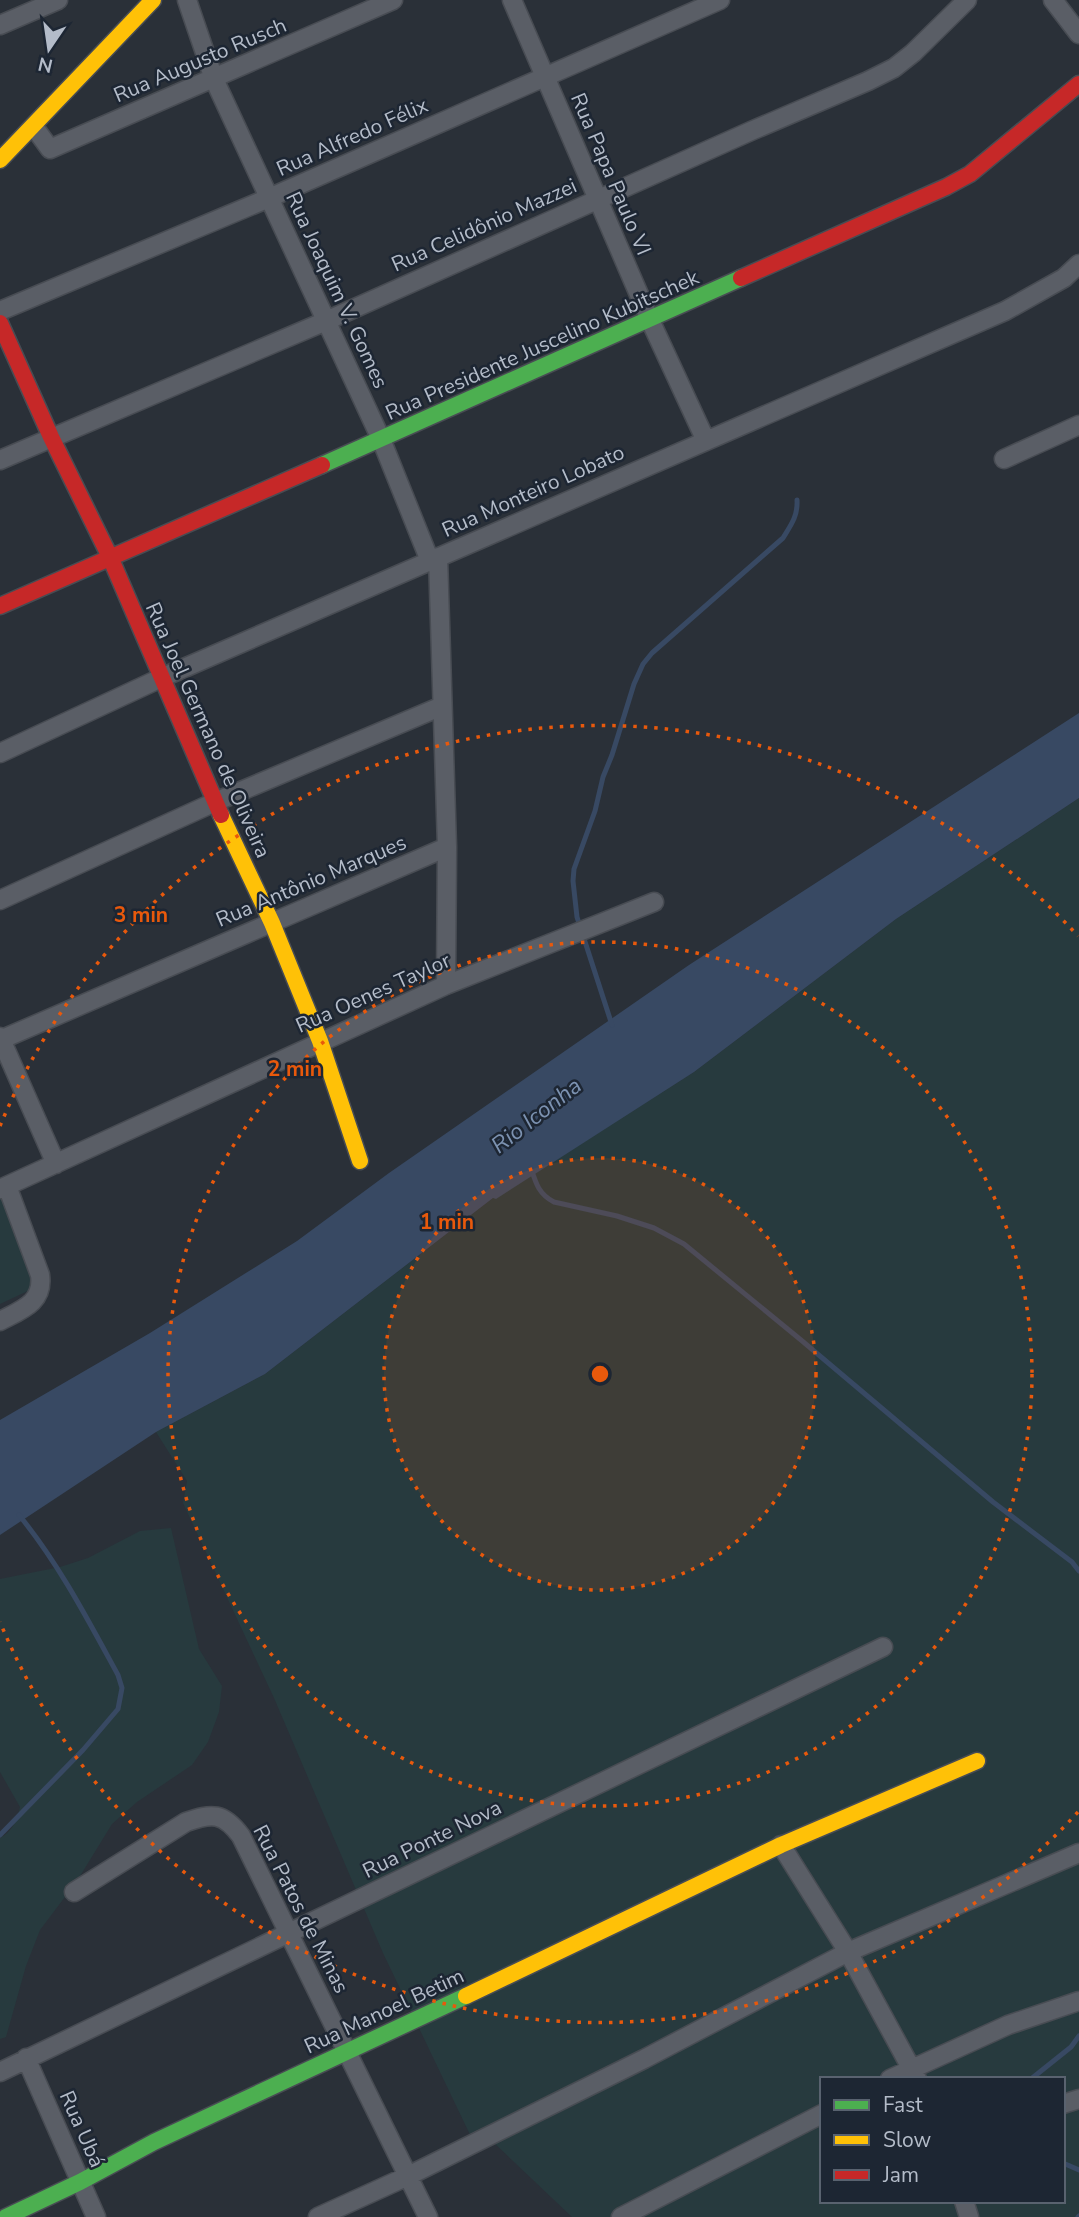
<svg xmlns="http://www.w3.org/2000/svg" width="1079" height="2217" viewBox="0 0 1079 2217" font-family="'Nunito Sans',sans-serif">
	<rect width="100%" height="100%" fill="#2a3038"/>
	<path fill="#273a3e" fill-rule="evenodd" d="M1079,798V2217H572L491,2140L475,2145L383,1953L274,1698L183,1503L187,1481L156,1432L265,1374L493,1198H496L694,1072L896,919ZM822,2079H1063V2201H822Z
		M0,1185L47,1282L0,1304Z
		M171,1528L199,1649L222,1686L219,1712L208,1742L192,1765L137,1802L112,1824L77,1881L40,1930L26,1966L6,2037L0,2039V1838C12,1832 17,1820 20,1807L0,1772V1579L60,1567L88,1558L140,1531Z"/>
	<path fill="#384963" d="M1079,713V798L896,919L694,1072L496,1199L493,1198L265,1374L156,1432L0,1535V1420L150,1333L297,1241L389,1173L689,965Z"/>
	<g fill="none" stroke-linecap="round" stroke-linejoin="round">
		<path stroke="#384963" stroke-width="5" d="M612,1025L577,917L573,881L574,869L595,811L603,777L612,755L634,684L643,664L652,653L783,538C791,525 798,516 797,500
			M531,1168C536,1184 539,1194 554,1202L617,1216L654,1228L684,1244L801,1340L993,1502L1072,1562L1079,1571
			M0,1835L83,1750L118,1709L122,1688L118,1675C88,1620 59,1564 19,1515
			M1031,2079L1071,2047L1079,2036
			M1063,2163L1079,2170
			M1078,2217L1079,2216"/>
		<defs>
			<path id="street" d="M187,0L214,79L381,439L430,561
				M512,0L650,320L706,441
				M1053,0L1079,34
				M0,25L58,0
				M34,127L50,149L393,0
				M0,311L269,198L720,0
				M1004,459L1079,425
				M0,460L326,321L751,131L868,81L894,68L913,53L967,0
				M438,557L447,847L446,985
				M0,753L161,678L1005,311L1064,278L1079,264
				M0,900L215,802L442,706
				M0,1037L56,1164
				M0,1040L447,847
				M0,1189L446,985L654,902
				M0,1321C21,1310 44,1303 40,1275L7,1186
				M781,1845L848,1952L917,2079
				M74,1892L186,1822C212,1813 223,1812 241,1836L428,2217
				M26,2058L96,2217
				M0,2072L883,1647
				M890,2079L1008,2025L1079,2001
				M1063,2104L1079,2099
				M964,2201L969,2217
				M318,2217L408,2176L644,2059L848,1952L1079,1853
				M621,2217L822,2114"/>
			<path id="fast" d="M322,465L741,278
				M6,2217L80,2182L154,2142L466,1996"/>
			<path id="slow" d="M0,160L153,0
				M221,815L272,923L320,1041L360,1161
				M466,1996L781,1845L977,1761"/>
			<path id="jam" d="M741,278L946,187L970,174L1079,84
				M0,323L51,437L110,557L221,815
				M0,606L322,465"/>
		</defs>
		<use href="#street" stroke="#484c53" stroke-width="21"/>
		<use href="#fast" stroke="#484c53" stroke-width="19"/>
		<use href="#slow" stroke="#484c53" stroke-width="19"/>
		<use href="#jam" stroke="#484c53" stroke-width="19"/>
		<use href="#street" stroke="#5a5e66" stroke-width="18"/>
		<use href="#fast" stroke="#4caf50" stroke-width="16"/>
		<use href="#slow" stroke="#ffc107" stroke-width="16"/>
		<use href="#jam" stroke="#c62828" stroke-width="16"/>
	</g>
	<circle cx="600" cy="1374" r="216" fill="#e8590c" fill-opacity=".12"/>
	<g fill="none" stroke="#e8590c" stroke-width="3.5" stroke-dasharray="3.5 7">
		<circle cx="600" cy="1374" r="216"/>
		<circle cx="600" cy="1374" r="432"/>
		<path d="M1078 1812A649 649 0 0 1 0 1622M0 1126A649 649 0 0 1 1078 936"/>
	</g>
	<g text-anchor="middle" stroke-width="5" stroke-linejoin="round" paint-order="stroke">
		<g font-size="21" fill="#b4bcc9" stroke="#1d2633">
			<text transform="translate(200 60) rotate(-23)" y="7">Rua Augusto Rusch</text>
			<text transform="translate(352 137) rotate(-24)" y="7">Rua Alfredo Félix</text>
			<text transform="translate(611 174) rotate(67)" y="7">Rua Papa Paulo VI</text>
			<text transform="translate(484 225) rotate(-24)" y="7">Rua Celidônio Mazzei</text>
			<text transform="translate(337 290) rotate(65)" y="7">Rua Joaquim V. Gomes</text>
			<text transform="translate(542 345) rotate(-24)" y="7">Rua Presidente Juscelino Kubitschek</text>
			<text transform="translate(533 491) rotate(-24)" y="7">Rua Monteiro Lobato</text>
			<text transform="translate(208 730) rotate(66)" y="7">Rua Joel Germano de Oliveira</text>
			<text transform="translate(311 881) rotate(-23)" y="7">Rua Antônio Marques</text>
			<text transform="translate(373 993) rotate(-24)" y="7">Rua Oenes Taylor</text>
			<text transform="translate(432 1839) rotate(-26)" y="7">Rua Ponte Nova</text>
			<text transform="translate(301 1909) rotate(63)" y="7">Rua Patos de Minas</text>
			<text transform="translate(384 2011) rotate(-25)" y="7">Rua Manoel Betim</text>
			<text transform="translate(82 2129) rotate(66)" y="7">Rua Ubá</text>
		</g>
		<g font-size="23" font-style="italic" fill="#7c92b1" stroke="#1d2633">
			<text transform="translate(536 1115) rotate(-38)" y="8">Rio Iconha</text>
		</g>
	</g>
	<circle cx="600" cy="1374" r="10" fill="#e8590c" stroke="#1d2633" stroke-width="3.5"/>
	<g font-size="21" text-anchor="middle" font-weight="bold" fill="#e8590c" stroke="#1d2633" stroke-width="5" stroke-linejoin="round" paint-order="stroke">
		<text x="141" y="922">3 min</text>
		<text x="295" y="1076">2 min</text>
		<text x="447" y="1229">1 min</text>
	</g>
	<rect x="820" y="2077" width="245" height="126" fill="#1d2633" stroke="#59626f" stroke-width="2"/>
	<rect x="834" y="2100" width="35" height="10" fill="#4caf50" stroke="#59626f" stroke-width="2"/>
	<text x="883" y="2112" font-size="21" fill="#b4bcc9">Fast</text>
	<rect x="834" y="2135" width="35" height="10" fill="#ffc107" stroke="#59626f" stroke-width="2"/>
	<text x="883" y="2147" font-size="21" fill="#b4bcc9">Slow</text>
	<rect x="834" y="2170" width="35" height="10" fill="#c62828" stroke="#59626f" stroke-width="2"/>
	<text x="883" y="2182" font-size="21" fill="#b4bcc9">Jam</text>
	<g transform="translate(49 49) rotate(193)" stroke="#1d2633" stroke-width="5" paint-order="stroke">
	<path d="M0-5L12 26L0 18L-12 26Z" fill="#b4bcc9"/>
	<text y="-10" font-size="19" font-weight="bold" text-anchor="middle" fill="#b4bcc9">N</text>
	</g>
</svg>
